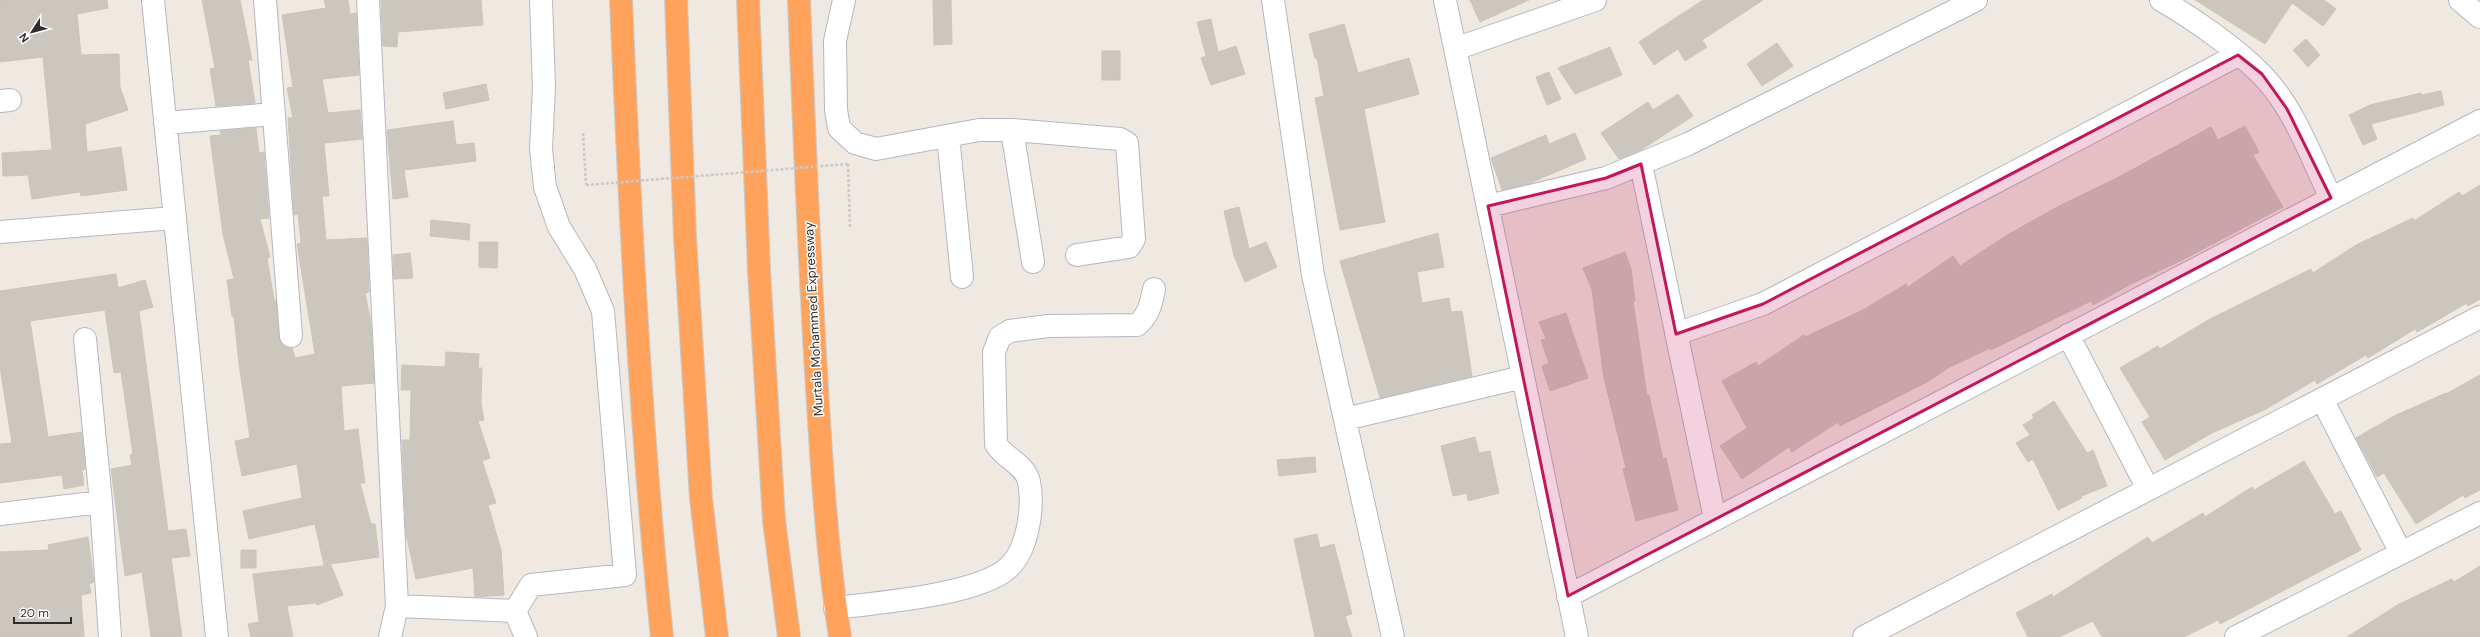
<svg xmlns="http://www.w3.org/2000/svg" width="2480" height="637" viewBox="0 0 2480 637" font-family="'DM Sans',sans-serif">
	<rect width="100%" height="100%" fill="#efe9e1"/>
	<path fill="#cbc7bf" stroke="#cbc5ba" d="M0,0H107L108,8L77,14L81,55L119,54L120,87L128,110L85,124L87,152L121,147L127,190L81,196L80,192L32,199L28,175L3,176L2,153L52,150L43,57L0,62Z
		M202,0H240L252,60H248L255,103L216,106L210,69L215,68Z
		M324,0H348L350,14L356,13L359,75L322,79L328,113L360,110L362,139L324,143L329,196H322L326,240L367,238L369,292L365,293L371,323L374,383L341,386L344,431L358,429L365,483H360L371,524H375L379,557L324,565L315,524L249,539L243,511L302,498L297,464L242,476L235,441L250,438L239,364L234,316H232L227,280L234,279L223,234L210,136L221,135L220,131L256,128L259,153L264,152L269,218L260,219L270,257L267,258L274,300H276L279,337L285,347L292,348L295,358L315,354L297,244L301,243L298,214L294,215L288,118H293L287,88L293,87L282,15L326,8Z
		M381,0H481L483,25L398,32L397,47L383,46Z
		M933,0H951L952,44L934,45Z
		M1470,0H1529L1480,22Z
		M1703,0H1763L1702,40L1707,47L1685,61L1678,49L1654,65L1639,42Z
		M2195,0H2324L2336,9L2323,26L2292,3L2265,44Z
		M1211,19L1218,52L1236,46L1245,74L1211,85L1201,58L1206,56L1197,22Z
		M1344,24L1358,73L1409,58L1419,94L1364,109L1385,222L1340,230L1315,98L1324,96L1317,58H1315L1309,34Z
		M2306,39L2320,55L2308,67L2293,50Z
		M1777,43L1793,66L1762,86L1747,64Z
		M1610,47L1622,75L1575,94L1558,68Z
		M1102,51H1120V80H1102Z
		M1549,72L1561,99L1547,105L1536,77Z
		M486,84L489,100L446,109L443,93Z
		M2441,91L2444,105L2371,124L2377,139L2363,145L2349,115L2370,105L2421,93V95Z
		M1678,94L1693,116L1641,150L1619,159L1601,133L1648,102L1653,110Z
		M453,121L456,145L474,143L476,161L404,170L408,197L393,199L387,130Z
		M2245,126L2259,152L2253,155L2283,207L2182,260L2131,284L2093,305L2091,301L1991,350L1990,348L1948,368L1929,381L1840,426L1838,422L1792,452L1789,447L1742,479L1720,446L1747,428L1722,381L1756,362L1758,366L1804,335L1805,337L1861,311L1906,284L1908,287L1953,256L1960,266L2007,235L2059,206L2115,179L2211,127L2218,140Z
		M1575,133L1586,159L1528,184L1502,190L1491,158L1546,135L1549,144Z
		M2480,185V299L2468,306L2467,303L2417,332L2415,329L2368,358L2366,355L2317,384L2315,380L2266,409L2212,433L2165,460L2142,422L2150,417L2120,368L2158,346L2160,349L2208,320L2311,269L2313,273L2356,245L2413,218L2414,221L2459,192L2462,196Z
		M1239,207L1249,249L1266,242L1277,267L1245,282L1234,256L1224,211Z
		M431,220L470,224L469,240L430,236Z
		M1438,233L1444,267L1417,272L1422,303L1449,298L1451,312L1462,311L1472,376L1380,398L1340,261Z
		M479,242H498L497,268L479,267Z
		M1625,252L1631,269L1635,301H1633L1647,396L1649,395L1663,459L1666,458L1678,510L1636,521L1623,469L1626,468L1604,378L1592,290L1583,268Z
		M410,253L413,278L394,279L393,255Z
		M116,274L118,288L145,280L153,307L139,311L168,531L186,529L190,556L171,558L182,637H151L142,572L125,576L111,469L132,465L130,455L133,454L121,372L114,373L105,310L30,321L48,437L82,432L85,469L82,470L84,485L64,489L62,475L0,483V444L12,443L0,367V291Z
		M1566,313L1588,378L1550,391L1542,366L1549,363L1541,340L1546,339L1539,322Z
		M446,352L479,354L478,368H482L481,404L484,420L478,421L490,458L482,461L496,503L488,505L501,550L504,595L475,597L473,568L416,579L406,534L402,440H410L411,390H401L402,365L445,367Z
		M2480,375V490L2465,498L2463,495L2416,524L2384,473L2377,477L2356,438L2394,416L2446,393V394Z
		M2054,401L2087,453L2093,450L2107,486L2081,496L2082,498L2058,510L2033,459L2028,462L2016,443L2030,435L2023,425L2034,418L2032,415Z
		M1475,437L1479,453L1490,451L1499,493L1468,501L1467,493L1453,496L1441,446Z
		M1315,457L1316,472L1279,476L1277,460Z
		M2304,461L2335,514L2341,511L2361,550L2220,624L2218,620L2184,637H2102L2093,621L2059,637H2028L2016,613L2052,594L2053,597L2148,537L2152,543L2203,513L2205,517L2252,487L2254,490Z
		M1317,534L1320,548L1334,544L1352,614L1345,616L1352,637H1315L1294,539Z
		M88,537L94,582L89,584L91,593L81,595L84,637H0V552L49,550L48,545Z
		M241,550H256V568H241Z
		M331,565L343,595L317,605L316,603L287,606L293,637H251L248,624L259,622L253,574Z
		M2480,566V637H2347L2399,604L2452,579L2454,582Z"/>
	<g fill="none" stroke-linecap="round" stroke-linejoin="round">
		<defs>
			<path id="minor" d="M153,0L217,637
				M265,0L291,336
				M368,0L397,606L390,637
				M844,0L835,41L836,110L839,128L855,143L876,149L979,130H1012L1120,139L1127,143L1134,239L1129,247L1077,255
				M1273,0L1313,275L1393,637
				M1445,0L1577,637
				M2161,0C2194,19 2234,47 2261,74C2294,107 2311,157 2331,198
				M2460,0L2480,17
				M1455,49L1595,0
				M0,101L10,100
				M165,123L274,114
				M1012,130L1033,262
				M948,136L962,277
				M1641,164L1715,519
				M1488,206L1606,178L1688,144L1976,0
				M0,232L174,218
				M1676,334L1763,304L2238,55
				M2068,335L2148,489
				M85,339L101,502L110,637
				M2322,399L2401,553
				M1345,419L1523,377
				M0,514L101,502
				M1568,596L2480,121
				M397,606L515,611
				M835,608C877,603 978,595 1008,568C1028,550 1034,507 1029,482C1026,465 1004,458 996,444L994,352L1000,337L1010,331L1048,326L1137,325C1149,315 1151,304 1154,289
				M515,611L531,585L625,575L603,311L585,269L559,227L545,187L541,149L544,87L541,0
				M515,611L526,637
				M1864,637L2480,317
				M2236,637L2480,513"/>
			<path id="highway" d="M621,0C630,213 640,425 662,637
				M676,0L685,237L701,498L717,637
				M748,0L759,270L774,520L789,637
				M799,0C804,129 809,259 817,388C822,471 827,554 840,637"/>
		</defs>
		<use href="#minor" stroke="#b4b7c1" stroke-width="24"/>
		<use href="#highway" stroke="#c9c9c9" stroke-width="24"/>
		<path stroke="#c9c9c9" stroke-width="2.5" stroke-dasharray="3 2" stroke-linecap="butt" d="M583,133L586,185
			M848,164L850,227"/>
		<use href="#minor" stroke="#fff" stroke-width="22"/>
		<use href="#highway" stroke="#ffa35c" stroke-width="22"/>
		<path stroke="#c9c9c9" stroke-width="2.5" stroke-dasharray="3 2" stroke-linecap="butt" d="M586,185L848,164"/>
	</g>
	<path fill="#c2185b" fill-opacity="0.2" stroke="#c2185b" stroke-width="3" stroke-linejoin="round" d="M2238,55L2262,74L2287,109L2331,198L1568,596L1488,206L1606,178L1641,164L1676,334L1763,304Z"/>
	<g text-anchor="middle" stroke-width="3" stroke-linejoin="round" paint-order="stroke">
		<g font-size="13" fill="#2e2e2e" stroke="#fff">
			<text transform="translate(813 319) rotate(-93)" y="5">Murtala Mohammed Expressway</text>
		</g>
	</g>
	<g transform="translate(32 32) rotate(234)" stroke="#ffffff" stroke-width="3" paint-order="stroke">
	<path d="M0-3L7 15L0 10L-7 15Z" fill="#2e2e2e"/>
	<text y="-6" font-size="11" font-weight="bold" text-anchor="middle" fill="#2e2e2e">N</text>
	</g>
	<path d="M14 617v6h57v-6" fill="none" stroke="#2e2e2e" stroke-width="2"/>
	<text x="20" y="617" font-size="12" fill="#2e2e2e" stroke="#ffffff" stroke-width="3" paint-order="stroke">20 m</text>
</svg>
